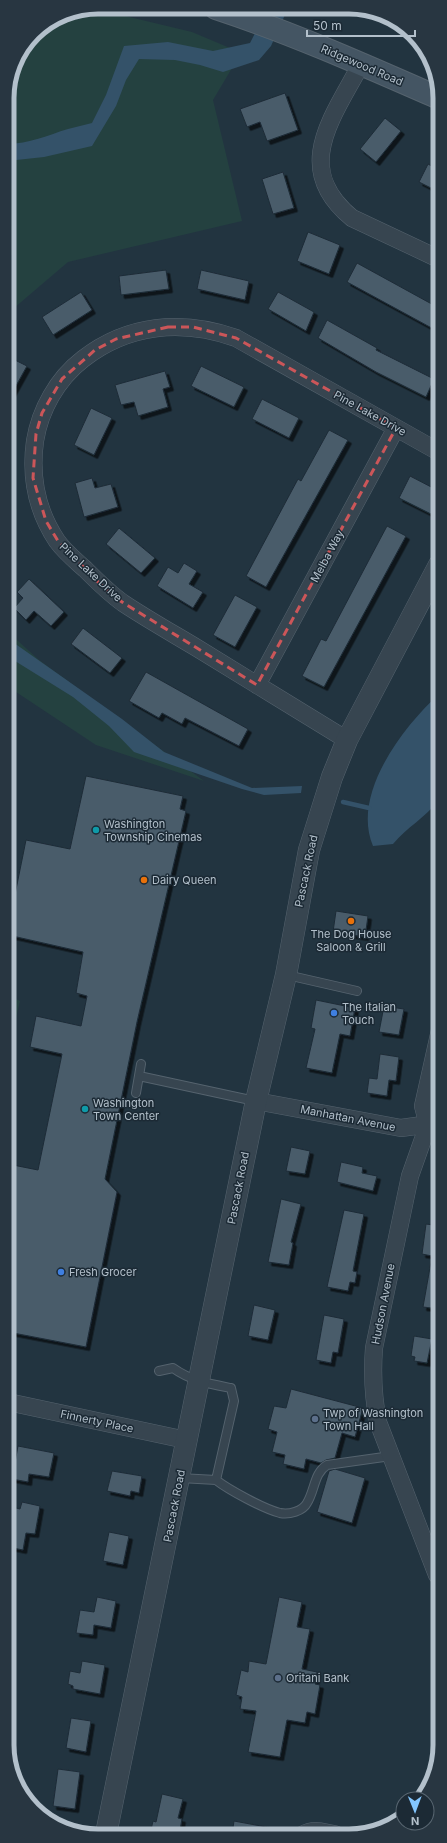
<svg xmlns="http://www.w3.org/2000/svg" width="447" height="1843" viewBox="0 0 447 1843" font-family="Inter,sans-serif">
	<defs>
		<filter id="shadow"><feDropShadow dx="3.5" dy="3.5" stdDeviation="0" flood-color="#0009"/></filter>
	</defs>
	<rect width="100%" height="100%" fill="#223440"/>
	<path fill="#244140" d="M92,8L192,32L249,56L235,63L213,100L242,221L68,262L7,314V92L14,63L34,33L63,14Z
		M7,631L39,660L204,781L96,745L7,686Z
		M8,995L20,1001L8,1052Z"/>
	<path fill="#345269" d="M268,8H288L271,46L259,60L223,72L200,65L175,60L139,59L126,80L116,106L92,146L44,157L7,161V144C29,144 48,135 68,129C76,127 84,125 92,123L106,95L124,46L168,42L213,51L250,43Z
		M7,638L122,719L164,752L252,788L302,786L301,793L264,795L242,789L134,752L109,726L73,697L7,656Z
		M439,694V800C425,818 407,827 393,844L373,846C351,794 403,727 439,694Z"/>
	<g fill="none" stroke-linecap="round" stroke-linejoin="round">
		<path stroke="#345269" stroke-width="4.5" d="M343,802L369,808"/>
	</g>
	<path fill="#485b6a" stroke="#1e2c37" filter="url(#shadow)" d="M285,93L298,130L267,141L260,122L247,127L240,109Z
		M385,118L401,131L376,162L360,149Z
		M428,164L439,170V192L419,182Z
		M283,172L294,208L273,214L262,179Z
		M308,232L340,245L329,274L297,261Z
		M357,263L439,308V332L347,282Z
		M166,270L169,289L121,295L119,276Z
		M201,270L249,281L245,300L197,289Z
		M81,292L92,310L53,335L42,317Z
		M278,292L314,312L306,331L268,309Z
		M327,320L377,348L376,350L434,379L426,397L376,372L318,338Z
		M7,356L27,366L7,402Z
		M201,366L244,387L234,407L191,386Z
		M165,371L170,387L163,389L168,407L138,416L134,402L121,405L115,385Z
		M262,399L299,418L289,438L252,419Z
		M91,408L112,418L94,455L74,445Z
		M329,430L348,440L266,587L246,576L298,479L301,481Z
		M410,476L439,491V499L431,514L399,498Z
		M92,478L95,488L111,484L118,507L84,517L75,483Z
		M387,526L406,536L324,687L302,676L321,639L326,641Z
		M119,528L155,558L141,573L106,544Z
		M184,563L197,571L189,584L203,592L193,608L157,586L168,567L178,573Z
		M29,579L64,612L51,626L34,611L26,620L14,608L23,598L17,592Z
		M235,595L257,607L235,647L213,635Z
		M83,628L122,658L110,673L71,644Z
		M146,672L248,729L239,746L185,718L182,724L162,713L159,718L129,701Z
		M86,776L183,796L180,809L186,811L137,1022L105,1179L117,1192L86,1347L8,1332V1164L38,1170L62,1054L30,1047L36,1016L81,1026L87,996L76,993L83,952L8,935V929L26,840L70,849Z
		M336,911L368,916L365,937L333,932Z
		M316,1000L355,1008L350,1036L340,1034L332,1073L306,1068L315,1029L311,1028Z
		M384,1006L404,1009L399,1035L379,1032Z
		M380,1054L399,1057L396,1081L389,1080L387,1096L367,1093L369,1078L377,1079Z
		M291,1147L310,1151L305,1174L286,1171Z
		M341,1162L363,1167L362,1173L377,1176L373,1191L337,1182Z
		M281,1199L301,1204L291,1242L293,1243L289,1265L268,1262Z
		M344,1210L364,1214L353,1271L357,1272L355,1283L350,1282L348,1291L327,1287Z
		M426,1224L440,1226V1309L423,1307L432,1256L422,1254Z
		M254,1305L275,1310L268,1340L248,1336Z
		M324,1315L344,1319L338,1353L333,1352L331,1363L316,1360Z
		M414,1336L432,1339L427,1363L414,1361L415,1357L411,1356Z
		M291,1389L363,1408L355,1437L342,1433L335,1458L326,1460L321,1463L306,1459L304,1469L283,1464L285,1455L272,1452L277,1432L268,1429L274,1406L286,1408Z
		M18,1446L54,1453L49,1477L29,1474L28,1482L12,1479Z
		M335,1469L365,1478L352,1523L317,1512L329,1471Z
		M112,1471L142,1476L139,1493L131,1491L130,1496L107,1491Z
		M22,1502L40,1506L35,1534L26,1533L23,1550L8,1547V1506L20,1509Z
		M109,1532L129,1536L123,1565L103,1561Z
		M97,1597L116,1601L111,1628L94,1625L93,1635L76,1633L80,1610L94,1612Z
		M279,1597L302,1602L297,1627L310,1629L302,1669L317,1672L315,1684L320,1685L315,1714L307,1712L305,1723L287,1720L280,1757L248,1752L256,1711L240,1709L242,1697L236,1695L241,1670L248,1672L249,1661L266,1664Z
		M82,1661L105,1665L100,1694L73,1689V1686L68,1684L70,1671L80,1673Z
		M71,1718L91,1721L86,1752L66,1748Z
		M58,1769L80,1772L75,1809L53,1806Z
		M162,1794L183,1799L178,1818L182,1819L179,1835L150,1834L153,1821L156,1822Z
		M234,1821L277,1829L276,1835H232Z"/>
	<g fill="none" stroke-linecap="round" stroke-linejoin="round">
		<defs>
			<path id="service" d="M287,975L357,991
				M139,1076L255,1101
				M136,1093L141,1064
				M159,1371L173,1368C191,1381 210,1384 231,1388L234,1401L216,1480L180,1478
				M216,1480C229,1490 264,1509 280,1513C289,1515 303,1511 307,1503C315,1490 314,1473 327,1465L391,1456"/>
			<path id="minor" d="M361,64C333,117 291,168 352,218L439,259
				M257,685L396,428
				M347,740C297,709 247,679 197,648C172,633 147,619 123,603C109,593 97,581 85,569C75,560 65,552 57,541C37,511 30,477 35,441C40,410 57,379 83,359C128,324 182,319 236,338L439,452
				M256,1101L401,1128L437,1123
				M8,1402L186,1440
				M437,1575L378,1422C373,1396 372,1374 374,1348L410,1176L428,1125L423,1106L440,1030
				M302,1835C314,1828 325,1832 337,1835"/>
			<path id="tertiary" d="M106,1834L256,1101L286,975L309,850L332,777L347,740L439,565"/>
			<path id="secondary" d="M216,8C292,33 366,66 439,98"/>
		</defs>
		<use href="#service" stroke="#55636e" stroke-width="10"/>
		<use href="#minor" stroke="#55636e" stroke-width="18"/>
		<use href="#tertiary" stroke="#55636e" stroke-width="22"/>
		<use href="#secondary" stroke="#55636e" stroke-width="24"/>
		<use href="#service" stroke="#374550" stroke-width="8"/>
		<use href="#minor" stroke="#374550" stroke-width="17"/>
		<use href="#tertiary" stroke="#374550" stroke-width="21"/>
		<use href="#secondary" stroke="#445563" stroke-width="22"/>
	</g>
	<path fill="none" stroke="#cc5659" stroke-width="3" stroke-dasharray="8 5" stroke-linejoin="round" d="M168,327H193L236,338L396,428L257,685L122,602L101,585L58,541L46,521L33,478L36,434L42,413L62,379L95,350L116,339Z"/>
	<g fill="#0f9aa8" stroke="#1c2a35" stroke-width="1.5">
		<circle cx="96" cy="830" r="4"/>
		<circle cx="85" cy="1109" r="4"/>
	</g>
	<g fill="#e8710a" stroke="#1c2a35" stroke-width="1.5">
		<circle cx="144" cy="880" r="4"/>
		<circle cx="351" cy="921" r="4"/>
	</g>
	<g fill="#3f7fe0" stroke="#1c2a35" stroke-width="1.5">
		<circle cx="334" cy="1013" r="4"/>
		<circle cx="61" cy="1272" r="4"/>
	</g>
	<g fill="#5c6f8a" stroke="#1c2a35" stroke-width="1.5">
		<circle cx="315" cy="1419" r="4"/>
		<circle cx="278" cy="1678" r="4"/>
	</g>
	<g text-anchor="middle" stroke-width="3" stroke-linejoin="round" paint-order="stroke">
		<g font-size="11" fill="#b3c0cb" stroke="#1c2a35">
			<text transform="translate(362 65) rotate(23)" y="4">Ridgewood Road</text>
			<text transform="translate(370 413) rotate(29)" y="4">Pine Lake Drive</text>
			<text transform="translate(327 556) rotate(-62)" y="4">Melba Way</text>
			<text transform="translate(91 572) rotate(43)" y="4">Pine Lake Drive</text>
			<text transform="translate(306 871) rotate(-78)" y="4">Pascack Road</text>
			<text transform="translate(348 1118) rotate(11)" y="4">Manhattan Avenue</text>
			<text transform="translate(238 1188) rotate(-79)" y="4">Pascack Road</text>
			<text transform="translate(383 1304) rotate(-79)" y="4">Hudson Avenue</text>
			<text transform="translate(97 1421) rotate(12)" y="4">Finnerty Place</text>
			<text transform="translate(174 1506) rotate(-79)" y="4">Pascack Road</text>
		</g>
		<g font-size="11" fill="#b3c0cb" stroke="#1c2a35" text-anchor="start">
			<text x="104" y="828">Washington<tspan x="104" dy="13">Township Cinemas</tspan></text>
			<text x="152" y="884">Dairy Queen</text>
			<text x="351" y="938" text-anchor="middle">The Dog House<tspan x="351" dy="13">Saloon &amp; Grill</tspan></text>
			<text x="342" y="1011">The Italian<tspan x="342" dy="13">Touch</tspan></text>
			<text x="93" y="1107">Washington<tspan x="93" dy="13">Town Center</tspan></text>
			<text x="69" y="1276">Fresh Grocer</text>
			<text x="323" y="1417">Twp of Washington<tspan x="323" dy="13">Town Hall</tspan></text>
			<text x="286" y="1682">Oritani Bank</text>
		</g>
	</g>
	<path d="M0 0H447V1843H0ZM98 14H349A84 84 0 0 1 433 98V1745A84 84 0 0 1 349 1829H98A84 84 0 0 1 14 1745V98A84 84 0 0 1 98 14Z" fill="#283641" fill-rule="evenodd"/>
	<path fill="none" stroke="#b3c0cb" stroke-width="5" d="M98 14H349A84 84 0 0 1 433 98V1745A84 84 0 0 1 349 1829H98A84 84 0 0 1 14 1745V98A84 84 0 0 1 98 14Z"/>
	<g transform="translate(415 1811) rotate(179)"><circle r="19" fill="#1c2a35" stroke="#586671"/>
	<path d="M0-3L7 15L0 10L-7 15Z" fill="#83c6ff"/>
	<text y="-6" font-size="11" font-weight="bold" text-anchor="middle" fill="#b3c0cb">N</text>
	</g>
	<path d="M307 30v6h108v-6" fill="none" stroke="#b3c0cb" stroke-width="2"/>
	<text x="313" y="30" font-size="12" fill="#b3c0cb" stroke="#1c2a35" stroke-width="3" paint-order="stroke">50 m</text>
</svg>
